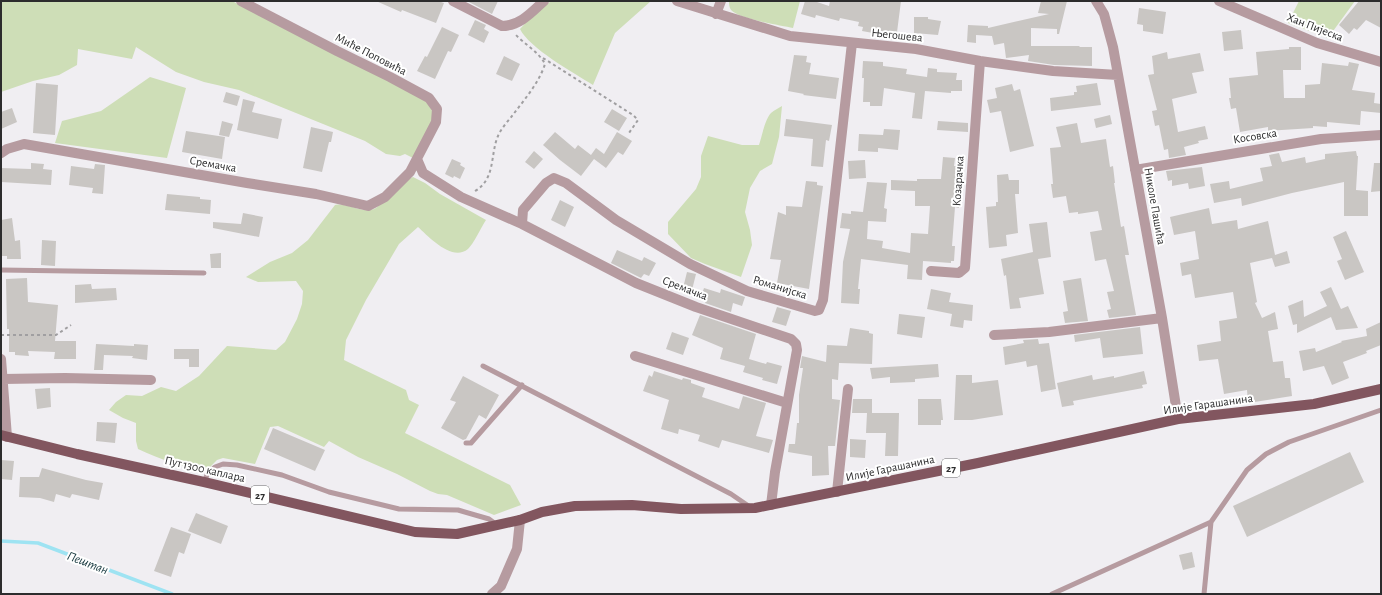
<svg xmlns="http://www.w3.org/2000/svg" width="1382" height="595" viewBox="0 0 1382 595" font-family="'Alegreya Sans',sans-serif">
	<rect width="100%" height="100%" fill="#f0eef2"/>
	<path fill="#cedeb7" d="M1,1H232L429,101L432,111L433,121L413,158L405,154L400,156L386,154L365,141L239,90L204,82L176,72L136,47L132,59L78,49L77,65L59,75L33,81L1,92Z
		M551,1H651L615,33L593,85C574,73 529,48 520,29L532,16Z
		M729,1H800L793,28C780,25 739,19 731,10C729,7 729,4 729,1Z
		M1299,1H1355L1328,38L1288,23Z
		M150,77L186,88L167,158L55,143L62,121L101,111Z
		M782,106L779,137L772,164L760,171L750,188L745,212L750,230L752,245L741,277L705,264L691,258L668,234V222L696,189L701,177V156L708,136L742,145H759C762,136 765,119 771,113C774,110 779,108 782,106Z
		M413,177L425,183L440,194L486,220C482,226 473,245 468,249C452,262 429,237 418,227L399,244L366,300L346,340L344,360L406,390L409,400L419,405L405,433L510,485L521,505L494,515L447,495L438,494L430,491L397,474L358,457L329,441L324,447L278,426L270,427L255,464L223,458L217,460L207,470C183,468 160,459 138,449L136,441V423L123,418L109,410L116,402L126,395L142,396L161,387L176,391L199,376L227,346L276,350L285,342L297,319L302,304L303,291L296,281L258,282L246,277L270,262L292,253L308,240L335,205C347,202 362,214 374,209C377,208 380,204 382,203C392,195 401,182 413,177Z"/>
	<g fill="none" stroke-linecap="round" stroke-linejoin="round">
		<path stroke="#9ee3f2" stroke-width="3.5" d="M1,541L38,543L172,594"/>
	</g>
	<path fill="#c9c6c3" d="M376,1H438L444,3L436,23L402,10L401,12Z
		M467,1H498L492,14Z
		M805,1H814L829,6L830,1H901L896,40L884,39V35L862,31L863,27L858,26L859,22L840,18L839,21L816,15L815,18L801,14Z
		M1041,1H1067L1059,34H1057V29L1031,28V46H1079L1080,47H1092V66L1054,65L1028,61L1029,55L1006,58L1004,43L994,45L992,36L976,35V43L967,42L968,25L988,26V28L1049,14L1038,13Z
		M1359,1H1381V28L1366,20L1357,30L1354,28L1349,34L1339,25Z
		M1139,8L1166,12L1163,34L1143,31V25L1137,24Z
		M914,17H928V19L941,21L938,35L914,33Z
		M475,20L486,25L484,29L489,32L484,43L468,35Z
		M442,27L459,35L451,52L448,51L435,79L417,71L425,56L427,57Z
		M1241,30L1243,49L1224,51L1222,32Z
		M1289,47H1301V70H1283L1284,98H1305V85L1320,84L1322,63L1348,66L1349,62L1359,64L1352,90L1375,93L1374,103L1381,104V113L1361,111L1360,125L1327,122V127L1313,126V128L1268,131V127L1240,132L1236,108L1231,109L1229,98H1231L1229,78L1258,75L1256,52L1289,49Z
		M1167,52L1168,59L1200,53L1204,71L1192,73L1197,93L1172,99L1178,132L1205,126L1208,139L1198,141L1199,143L1184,147L1186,155L1169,158L1168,149L1164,150L1159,125L1155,126L1152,111L1157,110L1148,75L1154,74L1152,56Z
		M794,55L807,56L806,62L811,63L809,74L839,78L836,99L803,95L804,94L788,91Z
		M504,56L520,64L512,81L496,74Z
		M863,61L883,62V66L907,69L906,74L927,77L928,68L937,69V72L957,73L956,80H962V91H951V93L925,91L922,119L912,118L915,93L884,88L882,106H870V102H863L864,78H862Z
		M36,83L58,85L55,135L33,133Z
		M1097,83L1101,105L1051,111L1050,98L1074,95V92H1077L1076,86Z
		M1012,84L1014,91L1020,89L1034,146L1010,152L1001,111L990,113L987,100L997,98L995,88Z
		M226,92L240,96L237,106L223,102Z
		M243,99L255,102L252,112L282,119L278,139L237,130Z
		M12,108L17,122L1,129V112Z
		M612,109L627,118L619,131L604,122Z
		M1110,115L1112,124L1096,128L1094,119Z
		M786,119L832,125L829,141L826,140L823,167L811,166L813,139L784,136Z
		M222,121L233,124L229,137L219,135Z
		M938,121L968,123V132L937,130Z
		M1077,123L1081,143L1106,139L1110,167L1113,166L1115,183H1114L1121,227L1124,226L1129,255H1125L1136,315L1109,318L1107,310L1111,309L1107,292L1114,291L1106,259L1095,261L1090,232L1102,230L1098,211L1078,214V212L1069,213L1066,196L1053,198L1051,184H1053L1050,148L1061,147L1056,127Z
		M311,127L333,132L331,142H329L322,172L303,168Z
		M884,129L900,130L898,150L878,148V152L858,151L859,134L883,135Z
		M186,131L225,137L222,159L182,152Z
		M555,132L575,149L578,145L591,155L596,148L604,154L617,132L632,141L623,155L618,152L606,168L594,159L581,176L560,160L543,145Z
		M534,151L543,159L534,169L525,162Z
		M1356,151L1357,156H1358L1356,190L1368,191V216H1344V182L1292,193L1242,206L1241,198L1214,203L1210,184L1229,181L1230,189L1263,181L1260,168L1272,166L1269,155L1279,153L1282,162L1305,157L1306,163L1325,159V154Z
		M943,157L955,158L954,166H958L956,186H960L959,208L955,207L952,246H955L954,261H951V263L923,261L922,280L907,279L908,265L861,259L858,289H860L859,304L841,303L843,262L850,229L840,228L842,213L851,214V211L863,212L867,182L887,183L884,208L887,209L886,222L868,221L867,239L883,241L882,248L910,253L911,233L928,234L930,206H915V191L891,190V180L917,181V179H941Z
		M452,159L461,163L460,165L465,168L460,179L454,176L453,178L445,174Z
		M865,160L866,178L849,179L848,161Z
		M31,163L44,164L43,169L52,170L51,185L1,182V168L31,169Z
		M1374,163H1381V191L1371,192Z
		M95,164L105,165L103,194L92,193L93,188L69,185L71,166L94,169Z
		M1202,167L1205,186L1189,189L1188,183L1172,186V180L1168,181L1166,171Z
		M1008,174L1009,180H1019V194H1015L1018,233L1006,235L1007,246L989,248L986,207L996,206V202H998L997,175Z
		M806,181L817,182V185L823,186L809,289L777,283L781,260L770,259L778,212L786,215V206L802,207Z
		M167,194L200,197V199L211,200L210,214L165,210Z
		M560,200L574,207L565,227L551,220Z
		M1209,208L1212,224L1237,220L1238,229L1268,221L1275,255L1287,251L1290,263L1275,267L1272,258L1250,263L1257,302L1255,303L1262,318L1275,312L1278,329L1268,331L1273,362L1283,361L1285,378H1290L1292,396L1248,403L1247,390L1224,394L1218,359L1199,361L1197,345L1221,341L1219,321L1237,318L1233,292L1195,298L1191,274L1182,276L1180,263L1199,259L1195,231L1174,235L1170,217Z
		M243,213L263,217L259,237L213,228V222L241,224Z
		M12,218L15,241L20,240L21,259H7V256H1V220Z
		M1047,222L1051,257L1038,259L1044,294L1019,298L1021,308L1010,309L1006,275L1004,276L1001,259L1033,252L1029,224Z
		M1346,231L1364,272L1345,280L1337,261L1342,259L1333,237Z
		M42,240L56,241L55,266L41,265Z
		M617,250L642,261L644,257L656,263L649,276L644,274L641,278L611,263Z
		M221,253V268H211L210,254Z
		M687,272L696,274L692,290L683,288Z
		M27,278L28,302L58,305L55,341H76V359H54L55,352L28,351L29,356L15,355V352H9V329H7L6,279Z
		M1081,278L1088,321L1065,323L1063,312L1068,311L1063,281Z
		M91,284L92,289L116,288L117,300L75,303V285Z
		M1331,287L1341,309L1348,306L1358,328L1336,330L1331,317L1297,333V324L1293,325L1288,306L1303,300L1304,317L1327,306L1320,292Z
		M704,288L720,293L721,289L745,297L742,306L733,303L731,312L705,303L706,301L700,300Z
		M931,289L951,293L949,302L973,305L972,321L964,320L963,328L950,326L952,314L927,309Z
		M777,307L791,311L786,326L772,322Z
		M899,314L925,317L922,338L897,334Z
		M700,315L756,334L749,359L766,364L767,362L782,366L777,384L762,380L763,378L743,372L745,366L720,359L723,348L692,335Z
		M1381,322V345L1366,351L1367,353L1343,362L1349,378L1332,385L1324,366L1303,371L1299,351L1315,348L1316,352L1342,342L1341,341L1367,336L1366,329Z
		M1140,327L1143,354L1103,358L1100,338L1075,342L1074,335Z
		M850,328L869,331V333L873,334L872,364L839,363L838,380L832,379V399L840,400L835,446H828L829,475L812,476V456L788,452L789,444H795L797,423H799V395L803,368H800L802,356L826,362L827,345L847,346Z
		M672,332L689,338L683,355L666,349Z
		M1038,339L1039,344L1049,343L1056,389L1041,392L1037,365L1027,367L1026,361L1005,365L1003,347L1024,343L1023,340Z
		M96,344L134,346V344L148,345L147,360L132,358L133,356L104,355L103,370H94Z
		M174,349H199V367H189V359H174Z
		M938,364L939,377L915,379V382L890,383V377L872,379L870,368Z
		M654,371L682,380L683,378L691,380V383L705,388L702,397L739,409L743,396L766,403L756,436L773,440L769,453L722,440L719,448L698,441L700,435L679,429L678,434L661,429L669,400L643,391L649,375L652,377Z
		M1144,371L1147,384L1142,385L1143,388L1073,401L1074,405L1062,407L1057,383L1092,375L1093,380L1114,376V378Z
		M956,375H972V383L998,380L1003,415L972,420H954Z
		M463,376L499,395L486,419L479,415L466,439L463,440L441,428L456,402L450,400Z
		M50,388L51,407L37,409L35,389Z
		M853,399H872V413H899L898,456H885L886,433H866L867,413H852Z
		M918,399H941L943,420H941V425H918Z
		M97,422L117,423L115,443L96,441Z
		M273,428L325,450L315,471L264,449Z
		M850,439L866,440L865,458L850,457Z
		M1350,452L1364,482L1247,537L1233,506Z
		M1,460L14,461L12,480L1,479Z
		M42,468L86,480L103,483L99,500L72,494L70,498L56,494L54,502L40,498L19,497L20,477H39Z
		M196,513L228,526L221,544L188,531Z
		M171,527L191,534L184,554L179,552L171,577L154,571Z
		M1192,552L1195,567L1183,570L1179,555Z"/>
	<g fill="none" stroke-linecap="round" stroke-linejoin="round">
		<path stroke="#a09fa1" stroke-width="2" stroke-dasharray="3 3" stroke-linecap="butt" d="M543,58L633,115L638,120L629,133
			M475,191C496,179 490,154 498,136C501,129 507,122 512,116C524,100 539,83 545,64C539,52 524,44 515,34
			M1,335H56L71,325"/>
		<path stroke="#b69ba0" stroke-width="5" d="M1,270L204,273
			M483,366L731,494L750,507
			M466,443H471L522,385
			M204,482L207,475L215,467L223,464L237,465L282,475L329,492L399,509L458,510L489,519L497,525
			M1052,594L1211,522L1247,470L1266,454L1289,442L1381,410
			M1204,594L1211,522"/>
		<path stroke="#b69ba0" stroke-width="10" d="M453,1L502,26C520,26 532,12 544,1
			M677,1L790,36L916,49L980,61L1053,71L1118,75
			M1096,1L1104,14L1113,47L1162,318L1178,419
			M1219,1L1317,43L1381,62
			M716,14L721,1
			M1,153L7,149L24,144L247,183L316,194L368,206L385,197L410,172L436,122L437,109L429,98L390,77L337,51L241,1
			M417,159L423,173L461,197L522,224L636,283L696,307L791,339L796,344L797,350L775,472L771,505
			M1135,170L1321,139L1381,135
			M522,224L523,210L546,183L554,178L566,183L616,220L690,264L747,291L815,311L819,310L823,300L852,43
			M931,271L959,273L965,268L980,61
			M994,335L1049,332L1162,318
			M635,356L787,403
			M1,359L7,437
			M3,379L65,378L151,380
			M837,492L848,389
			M492,594L501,586L517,549L520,520"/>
		<path stroke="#82565f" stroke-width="10" d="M1,435L77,454L204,482L415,532L457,534L520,520L542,512L575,506L632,505L681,509L755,508L978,463L1178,419L1314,404L1381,389"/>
	</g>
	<g text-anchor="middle" stroke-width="4" stroke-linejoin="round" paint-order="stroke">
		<g fill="#fff" stroke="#6b6b6c" stroke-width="1">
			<rect x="942" y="459" width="18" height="18" rx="3"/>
			<rect x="251" y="486" width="18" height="18" rx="3"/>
		</g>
		<g font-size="11" font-weight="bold" fill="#2c2c2d">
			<text x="951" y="472">27</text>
			<text x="260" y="499">27</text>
		</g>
		<g font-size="12" fill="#2c2c2d" stroke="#fff">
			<text transform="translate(1315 27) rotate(21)" y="4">Хан Пијеска</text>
			<text transform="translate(897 35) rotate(6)" y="4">Његошева</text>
			<text transform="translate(371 54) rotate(27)" y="4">Миће Поповића</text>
			<text transform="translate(1255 136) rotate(-9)" y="4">Косовска</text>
			<text transform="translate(213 164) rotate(10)" y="4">Сремачка</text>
			<text transform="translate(958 181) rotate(-86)" y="4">Козарачка</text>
			<text transform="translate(1155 206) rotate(80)" y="4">Николе Пашића</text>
			<text transform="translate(780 287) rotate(17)" y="4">Романијска</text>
			<text transform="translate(685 288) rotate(21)" y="4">Сремачка</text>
			<text transform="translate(1208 404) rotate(-8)" y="4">Илије Гарашанина</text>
			<text transform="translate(890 468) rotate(-12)" y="4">Илије Гарашанина</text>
			<text transform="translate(205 469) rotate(13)" y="4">Пут 1300 каплара</text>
		</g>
		<g font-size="13" font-style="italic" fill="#14363c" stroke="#fff">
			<text transform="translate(88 562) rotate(21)" y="5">Пештан</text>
		</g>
	</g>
	<rect width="1382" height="595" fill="none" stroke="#2c2c2d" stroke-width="4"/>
</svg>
